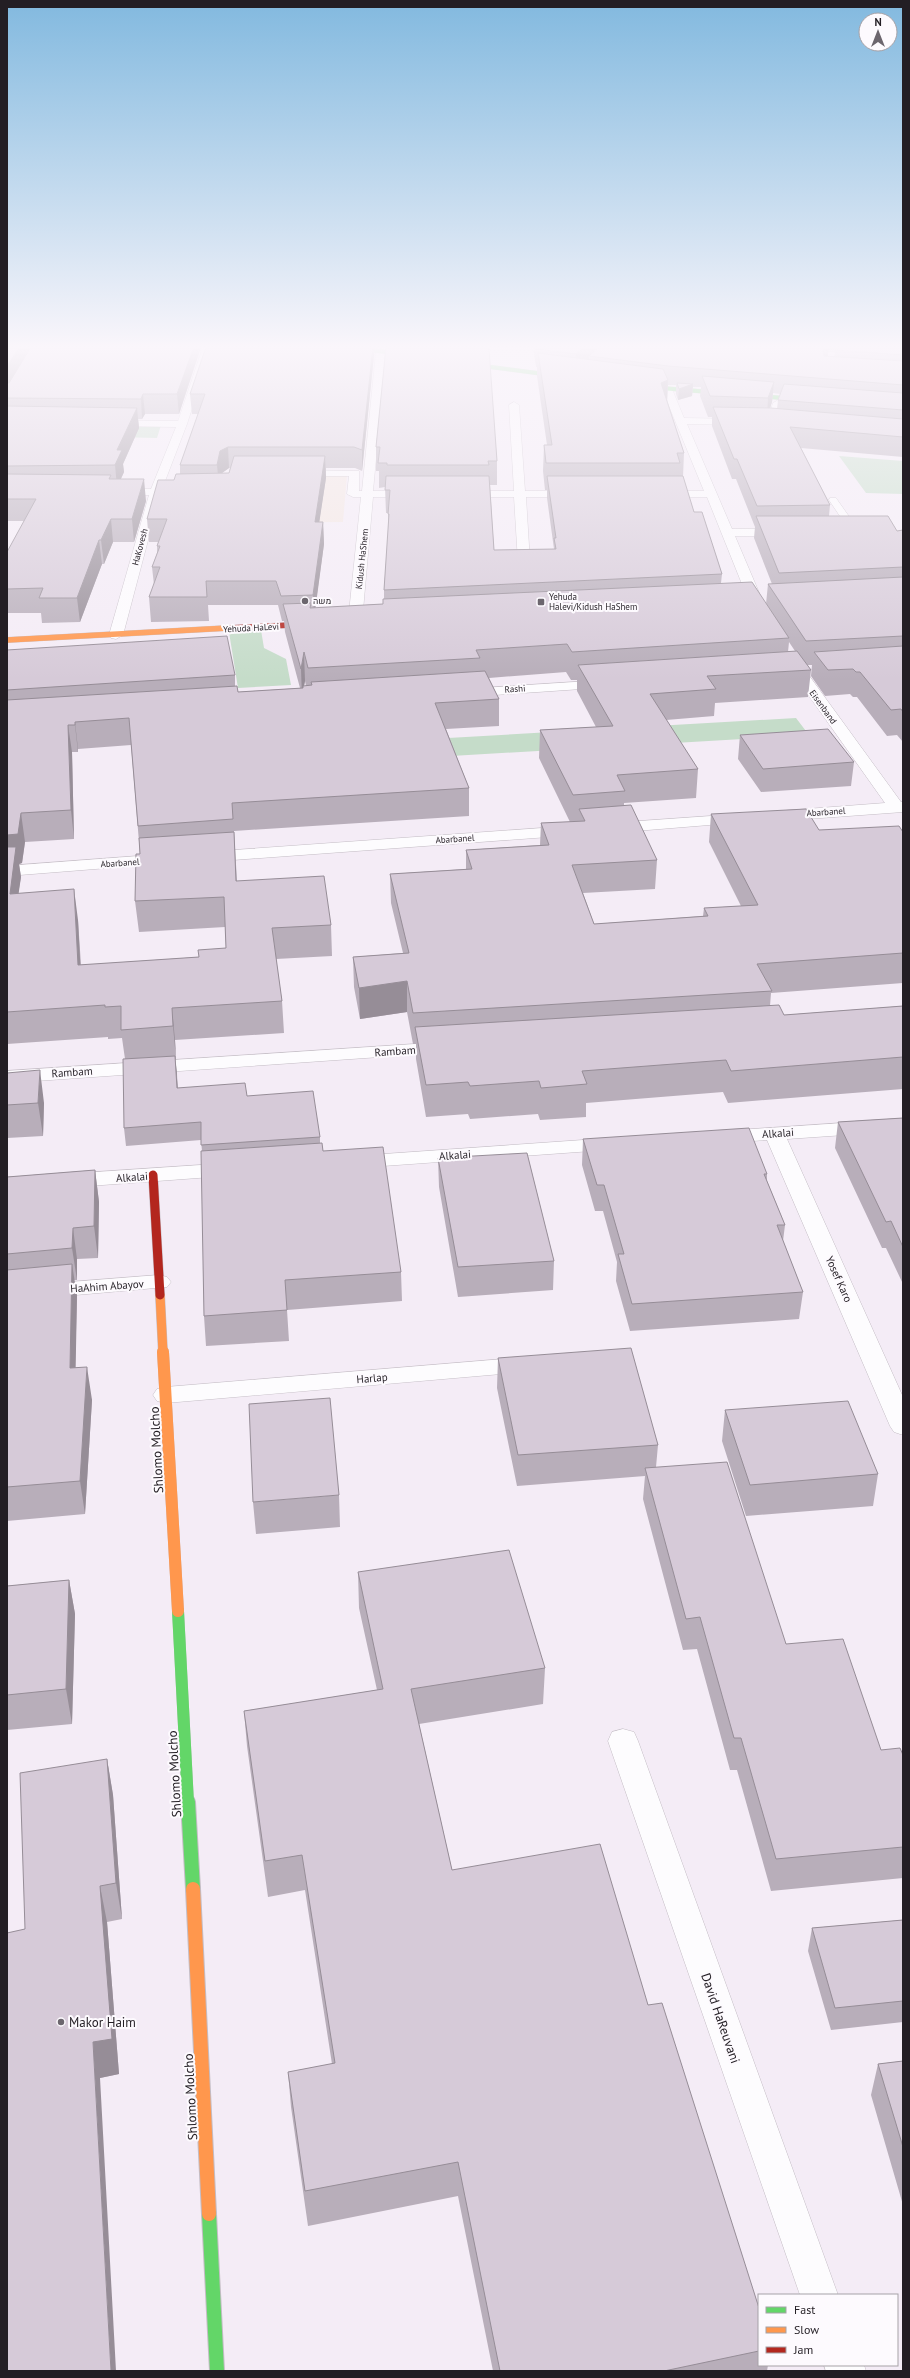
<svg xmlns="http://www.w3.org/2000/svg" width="910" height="2378" viewBox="0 0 910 2378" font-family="'PT Sans',Heebo,sans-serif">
	<rect width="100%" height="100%" fill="#f4ecf6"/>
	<path fill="#f3e6e1" d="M347,475L343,522L223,523L238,476Z"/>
	<path fill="#c5dcc9" d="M161,425L157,438L70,436L21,426Z
		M839,456L903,461V494L866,493Z
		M261,630L264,648L286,659L291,685L238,688L229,632Z
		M796,718L809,735L401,759L395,741Z"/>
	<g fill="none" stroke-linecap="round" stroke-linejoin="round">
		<defs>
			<path id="lane" d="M777,401L781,403L773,423L766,425L773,403Z
				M830,498H836L860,532L858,534H852L829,500Z"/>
			<path id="street" d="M203,347H212L187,424L162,489H184L190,492L184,495H160L123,635L116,639L111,638L109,635L149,495H115L109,492L115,489H151L176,427L107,426L102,423L107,420L178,421Z
				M381,349L386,352L373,491H415L421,494L415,497H373L362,622L355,626L348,622L361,497H353L347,494L349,476H297L291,473L297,470L359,471V491H362L376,352Z
				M667,386L672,389L684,418L741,419L746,422L741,425L687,424L732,529L785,528L791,532L785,536H735L766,609L764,612H754L752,609L707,497H659L653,494L659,491H704L662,389Z
				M514,402L519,405L525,491H577L583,494L577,497H526L530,562L524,566L518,562L514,497H461L455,494L461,491H514L509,405Z
				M792,658L797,659L901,802H903V812L780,821L774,819L772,816L774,813L780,811L885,803L785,662Z
				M606,680L613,684L611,687L465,697L458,693L465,689Z
				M740,814L746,816L748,819L746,822L611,833L605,831L603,828L605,825L611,823Z
				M570,826L576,827L578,831L576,835L206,862L200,861L198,857L200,853L206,852Z
				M165,854L171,855L173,859L171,863L7,876V866Z
				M445,1042L452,1044L455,1048L452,1052L7,1083V1071Z
				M903,1119V1131L787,1139L903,1397V1435L894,1432L890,1426L767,1140L723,1143L716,1141L712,1137L716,1133L723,1131Z
				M612,1138L620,1139L623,1144L620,1149L355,1168L347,1167L344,1162L347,1157L355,1156Z
				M231,1163L239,1165L242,1170L239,1175L7,1192V1178Z
				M159,1275L167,1277L171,1282L167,1287L7,1301V1287Z
				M527,1357L536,1359L539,1365L536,1371L166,1403L157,1401L153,1395L157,1389L166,1387Z
				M623,1729L634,1732L638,1741L838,2295H800L608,1741L612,1732Z
				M824,2365H864L866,2371H826Z"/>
			<path id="fast-far2" d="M350,347L414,356
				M460,363L567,377
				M637,386L808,400"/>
			<path id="fast-far1" d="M178,1611L188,1803"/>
			<path id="fast" d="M188,1802L193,1889
				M209,2214L217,2371"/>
			<path id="slow-far3" d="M7,640L228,628"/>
			<path id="slow-far2" d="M160,1295L163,1353"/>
			<path id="slow-far1" d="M163,1352L178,1611"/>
			<path id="slow" d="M193,1889L209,2214"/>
			<path id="jam-far1" d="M228,628L313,624"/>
			<path id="jam" d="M153,1175L160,1295"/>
		</defs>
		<use href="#lane" stroke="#c4bdc5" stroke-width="1"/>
		<use href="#street" stroke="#c4bdc5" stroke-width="1"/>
		<use href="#fast-far2" stroke="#c4bdc5" stroke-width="4.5"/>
		<use href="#fast-far1" stroke="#c4bdc5" stroke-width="12"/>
		<use href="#fast" stroke="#c4bdc5" stroke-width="16"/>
		<use href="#slow-far3" stroke="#c4bdc5" stroke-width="6"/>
		<use href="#slow-far2" stroke="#c4bdc5" stroke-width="10"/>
		<use href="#slow-far1" stroke="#c4bdc5" stroke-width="12"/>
		<use href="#slow" stroke="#c4bdc5" stroke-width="16"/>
		<use href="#jam-far1" stroke="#c4bdc5" stroke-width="6"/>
		<use href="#jam" stroke="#c4bdc5" stroke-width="10"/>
		<use href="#lane" fill="#fdfcfe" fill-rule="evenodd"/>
		<use href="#street" fill="#fdfcfe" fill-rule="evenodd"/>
		<use href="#fast-far2" stroke="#63d668" stroke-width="4"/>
		<use href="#fast-far1" stroke="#63d668" stroke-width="12"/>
		<use href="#fast" stroke="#63d668" stroke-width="14"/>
		<use href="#slow-far3" stroke="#ff974d" stroke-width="5.5"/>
		<use href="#slow-far2" stroke="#ff974d" stroke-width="9"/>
		<use href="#slow-far1" stroke="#ff974d" stroke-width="12"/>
		<use href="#slow" stroke="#ff974d" stroke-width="14"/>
		<use href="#jam-far1" stroke="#b3261e" stroke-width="5.5"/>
		<use href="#jam" stroke="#b3261e" stroke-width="9"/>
	</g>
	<path fill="#b8aeba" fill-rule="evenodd" d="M7,347H201L179,414H145L142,419H138L139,428L123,464L124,472L121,479L146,501L134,542H113L104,564H102L80,622L42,623L41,613H7V552L24,521H7Z
		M373,347H374V355L362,471L355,468H326V478L319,522H323L324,544L315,608L383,604L384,599V590L388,536V513H386L385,487L379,488V471H376V447L386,347H385H488L497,461V485H490L494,550L554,549L547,498V490H545L543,471L544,445H547L537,376V367H536L533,347H895V348H902V347H903V457L801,448L830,505L829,516L897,531L903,530V742L897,735L887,736L857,697H853L850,694L825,696L811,676L812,665H807L811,670L808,697L715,703L714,716L666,720L698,769L696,798L624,803V805L657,860L655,889L583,893L594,924L703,916L704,908L741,906L709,842L711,814L819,830L903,832V983L771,993L770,1006L784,1015L903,1006V1089L728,1103L723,1092L586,1103V1117L540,1120L538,1114L470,1119L468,1114L426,1117L416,1059V1044H413L407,1012L360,1019L354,987L353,957L403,953L391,903L390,874L466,869V850L540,845L541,823L570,822L539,758L540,730L596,727L577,691V680H571L566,672L489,678L499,699V726L446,729L469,788V816L234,831L237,881L331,925L332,956L276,959L282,1001L284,1033L175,1040L176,1059H175L178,1088L247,1096L320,1137V1143L323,1151L401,1272L402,1301L287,1310L289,1341L206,1346L204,1316L202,1151L201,1140L126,1146L124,1128L125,1059L122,1038L108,1039V1037L7,1044V650L235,675V686L238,692L300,688L285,632L284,621H282L278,605H208L209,621L151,622L149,597L154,585L152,567L157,553V546L158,542H149L147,519L174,480L180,474V465L198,414H192L190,394ZM828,352H835L834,357H828ZM668,385H676V394L678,400L692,396L693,387H701L700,396L708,417H712V426L732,479H736L755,527L754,538L772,584H768L766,604L721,583L722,574L694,512L683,477L684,453L667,400ZM773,393L780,394L778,400L777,409L770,408L772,402ZM229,468H230L229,473H222ZM789,642L795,651L788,652ZM305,681L306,686H304ZM131,745L140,854L135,901L139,932L225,927L226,948L199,957L81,965L78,920L18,894L21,877L19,864L22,863L25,842L74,839L72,752H78V749Z
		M740,735L854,762L851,786L761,792L738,759Z
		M7,1073L44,1103L43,1136L7,1138Z
		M903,1118V1284L886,1248H882L835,1148L838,1122Z
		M583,1139L767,1174V1181L785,1225L783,1241L803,1292L799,1319L630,1331L616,1281L617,1262L603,1211H595L582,1165Z
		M438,1158L554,1261L553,1290L458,1297L439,1187Z
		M95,1170L99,1202L98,1258L77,1259V1280H74L77,1296L75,1368L92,1400L85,1514L7,1521V1177Z
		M498,1358L658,1445L656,1467L786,1644L881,1750L903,1755V1878L771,1891L737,1770H730L697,1649L683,1650L643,1499L645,1476L517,1486L497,1388Z
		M725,1410L878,1474L873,1506L746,1516L722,1441Z
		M339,1495L340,1527L256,1534L253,1502Z
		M358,1572L545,1668L543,1704L419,1724L452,1870L648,2005L759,2308V2365H768L767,2371H493L458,2196L308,2226L291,2107L288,2072L332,2064L305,1890L268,1897L247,1746L244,1711L377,1690L359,1608Z
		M69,1580L75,1614L72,1724L7,1730V1586Z
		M107,1759L113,1795L122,1919L107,1922L119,2074L100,2078L25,1929Z
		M903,1920V2022L831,2030L808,1951L812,1928Z
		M903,2061V2205L871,2095L878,2064Z"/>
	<path fill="#968d97" d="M20,347H34L7,389V366Z
		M194,347H201L179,414L177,394Z
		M373,347H374V355L362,471V450Z
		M584,347H604L589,356V360L576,372V354Z
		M825,347H829L827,361L821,368L823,350Z
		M668,380L667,404L661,383Z
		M774,382L772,402L767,418L768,398Z
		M693,384L692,396L678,400L679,389Z
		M143,394L145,414L142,419L141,399Z
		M137,408L139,428L123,464L124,472L117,487L115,465L117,450Z
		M228,447L229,468L222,473L219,486L217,465L220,451Z
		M325,456L326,478L316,544L315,522Z
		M144,479L146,501L134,542L132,519Z
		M111,519L113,542L104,564L101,540Z
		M323,522L324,544L314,619L313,595Z
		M99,540L102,564L80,622L77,598Z
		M304,652L305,681L303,691V686V693L302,698L301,669Z
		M75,722L78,749V752L75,725Z
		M68,725L72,752L74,839L71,810Z
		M21,813L25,842L22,863L19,864L21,877L14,925L10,894L7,865V835Z
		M74,889L78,920L82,997L78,965Z
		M407,981V1012L360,1019L359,988Z
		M172,1008L175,1040L176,1059L173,1026Z
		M175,1056L177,1074L178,1106L177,1088Z
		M40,1070L44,1103L43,1136L38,1103Z
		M95,1170L99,1202L98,1258L94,1226Z
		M73,1228L77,1259V1280L72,1248Z
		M72,1264L77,1296L75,1401L70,1368Z
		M87,1367L92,1400L85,1514L80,1481Z
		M69,1580L75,1614L72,1724L66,1689Z
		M107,1759L113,1795L122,1919L116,1883Z
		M100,1886L107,1922L119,2074L100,2078L116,2371H111L93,2042Z"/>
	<path fill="#d6cad8" stroke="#968d97" d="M7,347H20L7,366Z
		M31,347H194L177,394H143L141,399L7,398V383H9Z
		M206,347H373L362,450L354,447H228L220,451L217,465H180L205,394H190Z
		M386,347H478L489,349L497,461H488L489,465H387V463H378L380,447H376Z
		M536,347H584L576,354L536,349Z
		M599,347H825L823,350L824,356L903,361V385L668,366L589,356Z
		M838,347H887L903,348V355L835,350Z
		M538,353L663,369L668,380L661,383L684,453H677L680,463H546L544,445H552Z
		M702,376L774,382L768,398L710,396Z
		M677,383L693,384L679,389Z
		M784,384L903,393V410L778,400Z
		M7,406L137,408L117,450H122L115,465L7,466Z
		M713,407L771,408L903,419V437L790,427L830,505L757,506L737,459H734Z
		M234,456H325L315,522H323L313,595L281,596L276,581H206L207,597H149L160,567H152L160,546H157L167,519H147L158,480H174L176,474L229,473Z
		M7,474L111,475L109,479H144L132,519H111L101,540H99L77,598H39L43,588L7,589V552L36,499H7Z
		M386,476H489L494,550L556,549L554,538H556L547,476H683L694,512H702L722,574L384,590L389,514H388L390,490H385Z
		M756,516H888L897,531L903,530V567L779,573Z
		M903,577V636L806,641L768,584Z
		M752,582L789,638L572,652L567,644L476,650L480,658L308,668L304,652L301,669L283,604L311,603L310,608L383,604V599Z
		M227,636L235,675L7,690V650Z
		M903,646V712L901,709L891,710L860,672H856L853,669L828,670L814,652Z
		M797,651L811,670L707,676L716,689L650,694L698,769L617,775L625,791L573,795L540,730L613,726L578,665Z
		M485,671L499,699L435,703L469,788L232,803L233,819L138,826L129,718L75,722V725H68L71,810L21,813L18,834L7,835V700L237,686L238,692L303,688V686L312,685L311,682Z
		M828,729L854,762L763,769L740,735Z
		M631,805L657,860L572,865L594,924L708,916L704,908L758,905L711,814L806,809L819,830L899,826L903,832V953L757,964L772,991L413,1013L407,981L359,988L353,957L409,953L390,874L472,869L466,850L549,845L541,823L585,821L579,809Z
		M234,832L236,881L324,876L331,925L272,928L282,1001L172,1008L173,1026L121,1030V1006L105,1007V1005L7,1012V847H16L10,894L74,889L78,965L199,957L198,950L226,948L224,897L135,901L136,854H140L139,838Z
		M779,1005L784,1015L903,1006V1057L731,1071L726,1060L582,1071L587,1084L541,1088L539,1081L470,1086L468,1082L426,1085L415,1027Z
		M175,1056L177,1088L245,1083L247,1096L313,1091L320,1137L201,1145V1122L124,1128L123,1059Z
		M40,1070L38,1103L7,1105V1073Z
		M903,1118V1247L891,1221L886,1222L838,1122Z
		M749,1128L767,1174H764L785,1225H777L803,1292L632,1304L618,1254H624L604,1185H597L583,1139Z
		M322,1143L323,1151L383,1147L401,1272L285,1280L287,1310L204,1316L201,1151Z
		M527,1153L554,1261L458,1267L438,1158Z
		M95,1170L94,1226L73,1228L72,1248L7,1254V1177Z
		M72,1264L70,1368L87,1367L80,1481L7,1487V1270Z
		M631,1348L658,1445L518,1455L498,1358Z
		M330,1398L339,1495L253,1502L249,1404Z
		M848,1401L878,1474L750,1485L725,1410Z
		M727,1462L786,1644L843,1639L881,1750L900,1748L903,1755V1847L776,1859L741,1738H734L700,1617L686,1619L645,1468Z
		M509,1550L545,1668L411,1689L452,1870L600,1844L648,2005L662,2003L759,2308V2351L664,2371H500L458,2162L305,2191L288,2072L335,2063L302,1855L265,1861L244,1711L383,1689L358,1572Z
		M69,1580L66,1689L7,1695V1586Z
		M107,1759L116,1883L100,1886L112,2039L93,2042L111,2371H7V1933L25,1929L20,1773Z
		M903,1920V2001L835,2008L812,1928Z
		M903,2061V2147L878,2064Z"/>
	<linearGradient id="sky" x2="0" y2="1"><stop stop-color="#82b9df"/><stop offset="0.51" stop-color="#faf6fb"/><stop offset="1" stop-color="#faf6fb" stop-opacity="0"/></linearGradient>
	<rect width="910" height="680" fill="url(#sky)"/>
	<g fill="#6c666e" stroke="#fdfafe" stroke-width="1.5">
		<circle cx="305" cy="601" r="4"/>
		<rect x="537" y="598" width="8" height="8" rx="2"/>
		<circle cx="61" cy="2022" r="4"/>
	</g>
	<g text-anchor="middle" stroke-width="4" stroke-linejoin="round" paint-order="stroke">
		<g font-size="9" fill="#231e24" stroke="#fdfafe">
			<text transform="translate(140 547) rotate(-75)" y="3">HaKovesh</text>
			<text transform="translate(362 559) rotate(-84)" y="3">Kidush HaShem</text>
			<text transform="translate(251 628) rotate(-3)" y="3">Yehuda HaLevi</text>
			<text transform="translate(515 689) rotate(-4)" y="3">Rashi</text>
			<text transform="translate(823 707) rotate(54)" y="3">Eisenband</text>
			<text transform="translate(826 812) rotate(-4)" y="3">Abarbanel</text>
			<text transform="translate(455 839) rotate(-4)" y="3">Abarbanel</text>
			<text transform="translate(120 863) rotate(-4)" y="3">Abarbanel</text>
		</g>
		<g font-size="9" fill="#231e24" stroke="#fdfafe" text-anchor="start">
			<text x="549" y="600">Yehuda<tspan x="549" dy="10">Halevi/Kidush HaShem</tspan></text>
			<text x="313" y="604">משה</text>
		</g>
		<g font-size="11" fill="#231e24" stroke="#fdfafe">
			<text transform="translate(395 1051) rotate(-4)" y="4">Rambam</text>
			<text transform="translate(72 1072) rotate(-4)" y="4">Rambam</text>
			<text transform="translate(778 1133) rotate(-4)" y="4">Alkalai</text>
			<text transform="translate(455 1155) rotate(-4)" y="4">Alkalai</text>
			<text transform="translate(132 1177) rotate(-4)" y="4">Alkalai</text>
			<text transform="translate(839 1279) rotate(66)" y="4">Yosef Karo</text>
			<text transform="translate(107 1286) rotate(-4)" y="4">HaAhim Abayov</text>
			<text transform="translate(372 1378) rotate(-5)" y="4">Harlap</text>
		</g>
		<g font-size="13" fill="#231e24" stroke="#fdfafe">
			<text transform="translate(156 1450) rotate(-93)" y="5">Shlomo Molcho</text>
			<text transform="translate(174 1774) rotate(-93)" y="5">Shlomo Molcho</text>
			<text transform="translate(721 2018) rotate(71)" y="5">David HaReuvani</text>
			<text transform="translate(190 2097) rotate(-93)" y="5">Shlomo Molcho</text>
		</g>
		<g font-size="13" fill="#231e24" stroke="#fdfafe" text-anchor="start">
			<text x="69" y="2027">Makor Haim</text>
		</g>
	</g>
	<rect width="910" height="2378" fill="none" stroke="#231e24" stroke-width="16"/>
	<rect x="758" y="2294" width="140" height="72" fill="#fdfafe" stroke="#a6a2a7"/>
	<rect x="766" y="2307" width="20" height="6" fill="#63d668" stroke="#a6a2a7"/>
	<text x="794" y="2314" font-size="12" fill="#231e24">Fast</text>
	<rect x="766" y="2327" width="20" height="6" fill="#ff974d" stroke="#a6a2a7"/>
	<text x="794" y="2334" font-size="12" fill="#231e24">Slow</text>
	<rect x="766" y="2347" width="20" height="6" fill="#b3261e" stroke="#a6a2a7"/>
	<text x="794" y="2354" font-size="12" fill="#231e24">Jam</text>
	<g transform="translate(878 32)"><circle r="19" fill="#fdfafe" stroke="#a6a2a7"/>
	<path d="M0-3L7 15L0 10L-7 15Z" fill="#6c666e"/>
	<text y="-6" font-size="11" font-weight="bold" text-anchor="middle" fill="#231e24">N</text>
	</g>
</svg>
